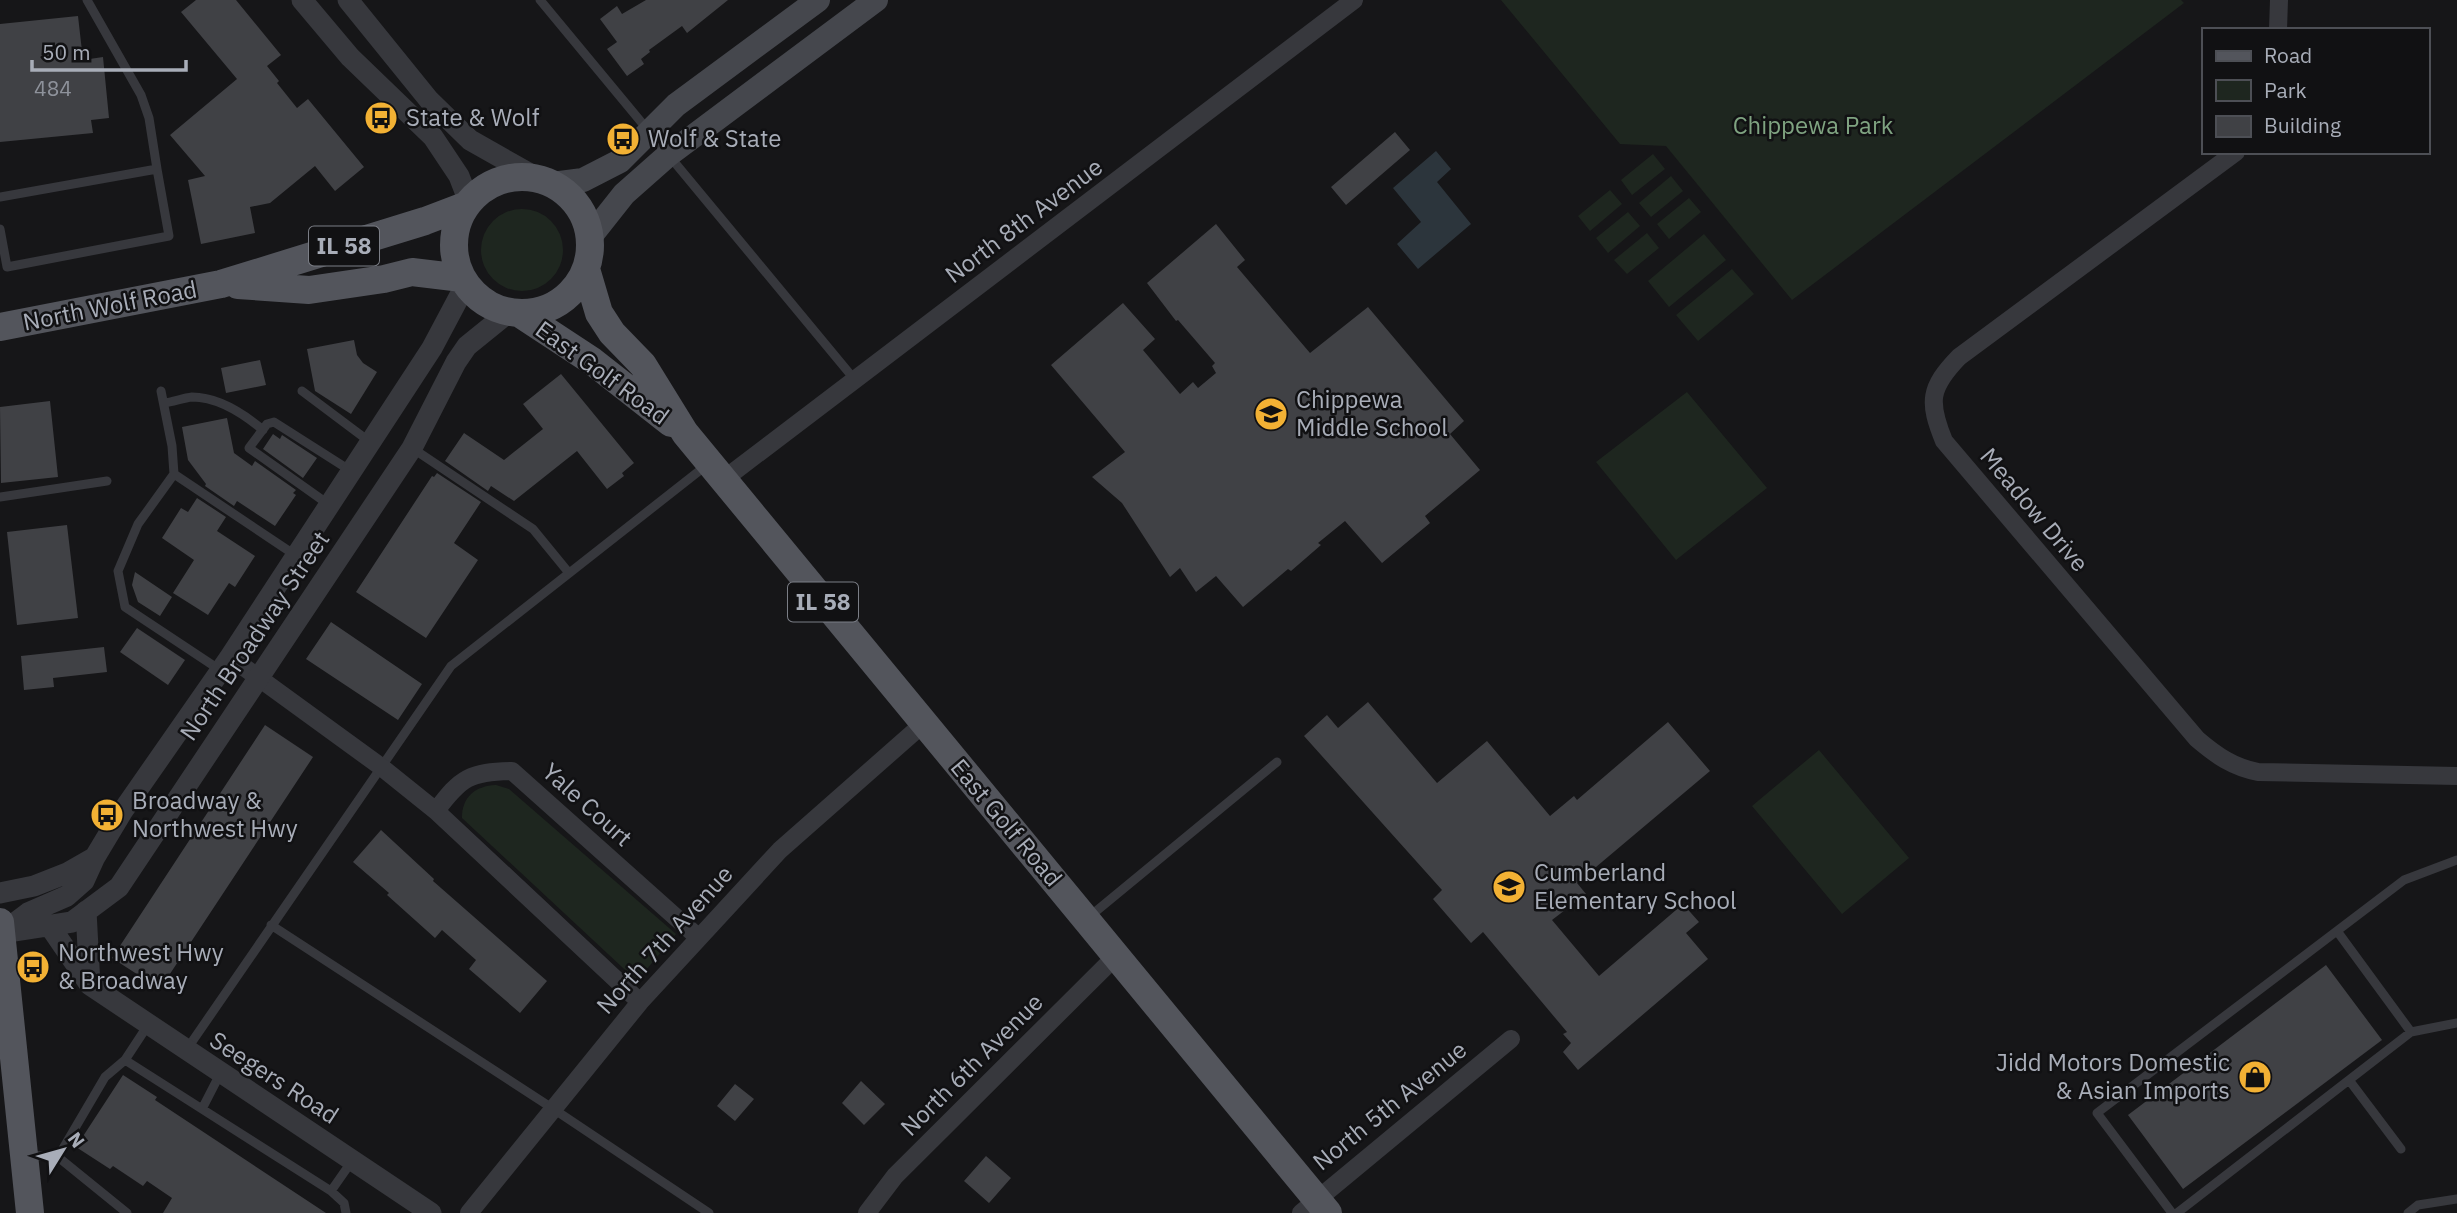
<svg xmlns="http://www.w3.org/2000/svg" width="2457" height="1213" viewBox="0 0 2457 1213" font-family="'IBM Plex Sans',sans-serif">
	<rect width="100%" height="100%" fill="#161618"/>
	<path fill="#1e261f" d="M1501,0H2181L2184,3L1792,300L1666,146L1620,144Z
		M1653,154L1665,169L1632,195L1621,180Z
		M1671,176L1683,191L1651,217L1639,203Z
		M1610,190L1622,204L1590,231L1578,216Z
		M1689,198L1701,212L1669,239L1657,224Z
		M481 250a41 41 0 1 1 82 0a41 41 0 1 1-82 0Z
		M1628,212L1640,226L1608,253L1596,238Z
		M1647,233L1659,248L1627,274L1614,260Z
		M1704,234L1726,260L1669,307L1648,281Z
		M1732,269L1754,294L1698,341L1676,315Z
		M1687,392L1767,488L1676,560L1596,462Z
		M1819,750L1909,858L1842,914L1752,806Z
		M496,785L509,789L676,934L637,981L462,818C462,797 475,786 496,785Z"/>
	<path fill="#2c353c" d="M1436,151L1451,169L1437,182L1471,224L1418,269L1397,244L1421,222L1393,188Z"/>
	<path fill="#404145" d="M196,0H236L281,55L267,66L279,81L277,83L297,108L308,99L364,167L335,191L315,166L270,203L250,207L255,233L201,244L188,180L205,176L170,135L237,79L181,12Z
		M646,0H728L687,33L682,26L649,50L650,52L641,59L644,64L627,76L607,49L617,42L600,19L617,6L622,14Z
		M78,16L83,60L103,57L109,118L91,120L93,133L0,142V24Z
		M1395,132L1410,150L1346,205L1331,187Z
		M1216,224L1245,260L1237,267L1310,353L1368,307L1464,421L1450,434L1480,470L1425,516L1430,523L1382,563L1345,521L1318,543L1321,545L1291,571L1288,569L1243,607L1216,576L1196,592L1180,568L1170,577L1122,503L1092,477L1125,452L1051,365L1123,303L1155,339L1143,350L1180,394L1193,382L1198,388L1216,373L1212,366L1215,363L1178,320L1176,321L1147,283Z
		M354,340L357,355L363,363L377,372L351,414L315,391L307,349Z
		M260,360L266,385L226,393L221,368Z
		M561,374L634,463L622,473L624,476L607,489L577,451L514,501L491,486L488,491L445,461L464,433L504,460L543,429L523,404Z
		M50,401L58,477L1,483L0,407Z
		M227,418L234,453L252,466L255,461L296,490L293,493L296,495L275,526L237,501L234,506L205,486L206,484L188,460L182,427Z
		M273,434L280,439L282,435L317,458L303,478L263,449Z
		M437,473L481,502L454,543L478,560L426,638L356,592L432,476L434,477Z
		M197,498L226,517L217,531L255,556L235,587L229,583L208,615L173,593L194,560L162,538L181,508L188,512Z
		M67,525L78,618L17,625L7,532Z
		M135,572L172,597L160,616L138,602L132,585Z
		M331,622L422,684L398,720L306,659Z
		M137,628L185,660L168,685L120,652Z
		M104,647L107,672L53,678L54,687L24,690L21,656Z
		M1368,702L1437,783L1487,741L1550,816L1574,796L1577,800L1668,722L1710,771L1577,883L1586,894L1552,920L1599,976L1683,904L1699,922L1686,933L1708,959L1578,1070L1563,1052L1571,1043L1563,1034L1567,1032L1483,932L1471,943L1433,899L1442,890L1304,736L1327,715L1338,728Z
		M265,725L313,757L160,989L112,958Z
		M381,830L434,879L433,881L547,981L520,1013L469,969L476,960L442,930L435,938L387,895L389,893L353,862Z
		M2326,965L2382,1040L2183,1189L2128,1115Z
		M123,1075L157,1097L155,1100L326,1213H163L172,1198L147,1181L143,1186L113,1166L110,1169L76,1147Z
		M861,1081L885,1104L864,1125L842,1103Z
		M735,1084L754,1099L735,1121L717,1106Z
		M986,1156L1011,1178L989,1203L964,1181Z"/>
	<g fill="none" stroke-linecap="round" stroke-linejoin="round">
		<path stroke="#37383d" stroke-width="9" d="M87,0L141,95L149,118L157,169
			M540,0L855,380
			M0,197L157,169L169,236L7,267L0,229
			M161,391L172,446L174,474L138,524L118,571L125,607L220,670
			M302,391L370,442
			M164,403C173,402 183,398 192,397C218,397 244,414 263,430
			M412,448L533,529L569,573
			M174,474L295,555
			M0,497L107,481
			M328,504L249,448L267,424L274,422L351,471
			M1089,917L1277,762
			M271,925L552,1108L709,1213
			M2337,931L2411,1032
			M148,1025L125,1060L202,1109
			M187,1049L451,666L708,464
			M220,1074L202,1109L331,1191L352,1161
			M2349,1080L2401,1149
			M26,1155L58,1157L127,1213
			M58,1157L105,1077L125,1060
			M331,1191L344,1203L346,1213
			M2172,1213L2097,1113L2404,880L2457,860
			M2177,1213L2411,1032L2457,1023
			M2408,1213L2418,1205L2457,1199"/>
		<path stroke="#37383d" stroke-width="18" d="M2278,30L2279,0
			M2236,152L1959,357C1929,388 1928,402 1944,441L2197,739C2217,756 2233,767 2258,772L2457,776
			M723,480L1354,0
			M230,657L380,766L436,811L640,1002
			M436,811C461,777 470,772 512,771L699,938
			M469,1213L640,1002L780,850L923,724
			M867,1213L895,1176L1116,956
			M1301,1213L1511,1039"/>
		<path stroke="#37383d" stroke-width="21" d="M302,0L350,57L433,137L459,176L469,202
			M348,0L429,100L470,140L539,179
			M0,893L34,886L67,873L95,857L122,812L230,657L432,348L466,284
			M86,911L90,985
			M49,925L90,985L431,1213
			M3,932L28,913L67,896L84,881L95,857
			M1,933L72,922L119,887L412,448L456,362L467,346L509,312"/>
		<path stroke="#45474d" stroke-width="24" d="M552,184L583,180L620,161L676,105L818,0
			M590,237L624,194L667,156L876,0"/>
		<path stroke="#53555c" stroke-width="28" d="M454 245a68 68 0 1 1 136 0a68 68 0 1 1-136 0Z
			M586,269L599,313L612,333L643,365L685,433L1328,1213
			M238,285L309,290L384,279L412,272L462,278
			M519,313L592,361L671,423
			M0,327L221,284L425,221L467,205
			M0,922L30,1213"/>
	</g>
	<defs>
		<symbol id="bus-disc" viewBox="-11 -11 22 22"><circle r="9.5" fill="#f2b134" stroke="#111113"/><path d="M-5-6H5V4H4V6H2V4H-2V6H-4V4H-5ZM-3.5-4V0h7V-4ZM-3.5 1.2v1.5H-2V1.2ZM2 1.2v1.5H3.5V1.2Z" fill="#111"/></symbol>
		<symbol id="school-disc" viewBox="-11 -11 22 22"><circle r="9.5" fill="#f2b134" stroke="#111113"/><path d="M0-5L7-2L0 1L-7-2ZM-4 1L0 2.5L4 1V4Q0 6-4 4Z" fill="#111"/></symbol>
		<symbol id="shop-disc" viewBox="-11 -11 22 22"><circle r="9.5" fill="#f2b134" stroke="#111113"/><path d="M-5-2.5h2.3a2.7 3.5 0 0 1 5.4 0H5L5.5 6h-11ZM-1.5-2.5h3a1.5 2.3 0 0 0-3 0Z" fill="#111"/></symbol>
	</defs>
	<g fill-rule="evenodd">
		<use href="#bus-disc" x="362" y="99" width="38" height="38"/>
		<use href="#bus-disc" x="604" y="120" width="38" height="38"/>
		<use href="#school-disc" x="1252" y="395" width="38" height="38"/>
		<use href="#bus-disc" x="88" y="796" width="38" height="38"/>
		<use href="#school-disc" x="1490" y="868" width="38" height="38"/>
		<use href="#bus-disc" x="14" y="948" width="38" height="38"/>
		<use href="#shop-disc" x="2236" y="1058" width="38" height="38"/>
	</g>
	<g text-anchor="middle" stroke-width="5" stroke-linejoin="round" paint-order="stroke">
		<g font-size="21" fill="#8e929b">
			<text x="53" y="96">484</text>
		</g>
		<g fill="#111113" stroke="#7b7e86" stroke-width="2">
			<rect x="309" y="226.5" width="70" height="39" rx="5"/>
			<rect x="788" y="582.5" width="70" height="39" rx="5"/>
		</g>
		<g font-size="23" font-weight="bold" fill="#a8adb8">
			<text x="344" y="254">IL 58</text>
			<text x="823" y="610">IL 58</text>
		</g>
		<g font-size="24" fill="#a8adb8" stroke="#111113" text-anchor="start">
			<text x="406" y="126">State &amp; Wolf</text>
			<text x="648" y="147">Wolf &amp; State</text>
			<text x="1296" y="408">Chippewa<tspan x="1296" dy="28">Middle School</tspan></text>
			<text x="132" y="809">Broadway &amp;<tspan x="132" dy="28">Northwest Hwy</tspan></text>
			<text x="1534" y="881">Cumberland<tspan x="1534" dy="28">Elementary School</tspan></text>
			<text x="58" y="961">Northwest Hwy<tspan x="58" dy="28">&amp; Broadway</tspan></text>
			<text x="2230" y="1071" text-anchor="end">Jidd Motors Domestic<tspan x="2230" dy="28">&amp; Asian Imports</tspan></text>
		</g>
		<g font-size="24" fill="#7fa381" stroke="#111113">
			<text x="1813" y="134">Chippewa Park</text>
		</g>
		<g font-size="24" fill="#a8adb8" stroke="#111113">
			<text transform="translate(1024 221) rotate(-37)" y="8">North 8th Avenue</text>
			<text transform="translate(110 306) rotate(-11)" y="8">North Wolf Road</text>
			<text transform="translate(602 373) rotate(36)" y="8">East Golf Road</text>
			<text transform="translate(2034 510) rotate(50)" y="8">Meadow Drive</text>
			<text transform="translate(255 636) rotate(-56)" y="8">North Broadway Street</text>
			<text transform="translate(587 805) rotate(42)" y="8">Yale Court</text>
			<text transform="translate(1006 823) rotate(50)" y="8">East Golf Road</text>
			<text transform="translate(665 940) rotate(-48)" y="8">North 7th Avenue</text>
			<text transform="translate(972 1065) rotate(-45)" y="8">North 6th Avenue</text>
			<text transform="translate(274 1078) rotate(33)" y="8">Seegers Road</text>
			<text transform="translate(1390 1106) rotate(-39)" y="8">North 5th Avenue</text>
		</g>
	</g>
	<rect x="2202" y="28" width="228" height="126" fill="#111113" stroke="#4d4f55" stroke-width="2"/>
	<rect x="2216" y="51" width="35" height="10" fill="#53555c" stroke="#4d4f55" stroke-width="2"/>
	<text x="2264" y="63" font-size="21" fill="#a8adb8">Road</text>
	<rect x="2216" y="80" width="35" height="21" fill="#1e261f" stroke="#4d4f55" stroke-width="2"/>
	<text x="2264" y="98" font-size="21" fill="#a8adb8">Park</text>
	<rect x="2216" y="116" width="35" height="21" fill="#404145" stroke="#4d4f55" stroke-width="2"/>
	<text x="2264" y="133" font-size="21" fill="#a8adb8">Building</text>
	<g transform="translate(63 1150) rotate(53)" stroke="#111113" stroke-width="5" paint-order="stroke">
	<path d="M0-5L12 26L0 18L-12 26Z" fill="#a8adb8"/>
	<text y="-10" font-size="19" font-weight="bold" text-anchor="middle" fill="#a8adb8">N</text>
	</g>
	<path d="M32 60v10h154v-10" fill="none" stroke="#a8adb8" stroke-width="3.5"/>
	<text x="42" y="60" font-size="21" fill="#a8adb8" stroke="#111113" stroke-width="5" paint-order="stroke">50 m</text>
</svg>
